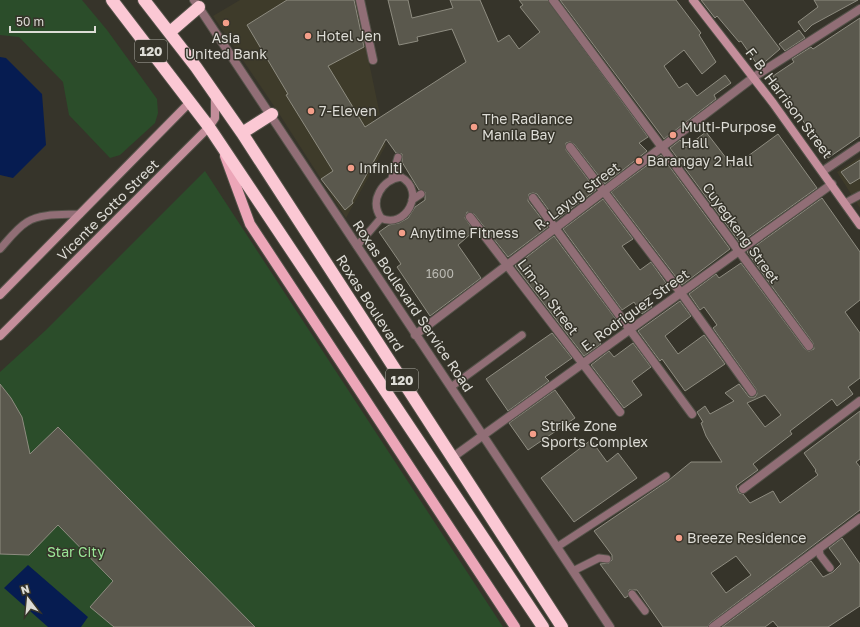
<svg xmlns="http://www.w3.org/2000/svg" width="860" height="627" viewBox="0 0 860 627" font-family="'Golos Text',sans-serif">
	<rect width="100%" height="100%" fill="#36342a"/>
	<path fill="#3e3b2a" d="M240,0H356L380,115L373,119L386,145L346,218L278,112L213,16Z
		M860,157V208L837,172Z"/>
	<path fill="#2b4d2a" d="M0,0H82L107,30L157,99L158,113L155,123L120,155L110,158L69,115L63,82L19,37L0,35Z
		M205,171L503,627H0V372L46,330Z"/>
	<path fill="#061c51" d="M0,57L6,58L42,94L46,145L13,178L0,175Z
		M28,565L88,617L81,627H48L4,588Z"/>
	<path fill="#5a584d" stroke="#8e8c80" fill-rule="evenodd" d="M287,0H354L364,47L328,66L365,127L466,62L452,29L417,37L418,41L399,45L388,0H408L412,18L453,8L450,0H480L498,42L509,35L519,49L540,32L520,7L523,5L519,0H548L648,137L639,143L647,151L605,184L574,144L570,142L566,143V150L596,190L556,220L537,194L533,193L529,194L528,201L548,227L508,257L474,214L467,212L465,218L474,231L458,245L481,278L430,316L397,267L401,264L379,232L389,225L399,223L408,218L415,207L425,200V192L419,190L402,162V154L396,153L386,139L352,201L353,203L345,210L321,179L333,171L286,95L288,94L247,25Z
		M560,0H676L701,33L699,35L716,62L702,74L684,50L664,66L679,88L687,83L697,96L725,75L731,83L714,95L716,99L664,139Z
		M701,0H743L780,49L759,67L741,41L739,42L717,16L715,18Z
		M814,0H858L812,25L805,32L798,22L818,7Z
		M860,18V136L828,158L773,76L794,62L792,59L811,47L813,49Z
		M799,30L805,38L785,51L779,44Z
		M706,132L733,167L778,134L817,188L740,243L670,148L680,140L686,147Z
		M661,155L730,249L682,285L611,192Z
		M860,160V178L850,184L841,172Z
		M822,198L860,252V300L845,312L860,333V378L848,387L853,394L837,406L832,399L790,431L792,434L753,464L758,470L736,486L739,493L743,494L750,503L773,491L780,503L818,475L815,471L816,470L804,453L860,411V459L856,462L860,467V510L710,623L708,627H663L637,590H629L628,596L625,598L600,564L609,563L612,560V555L594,531L669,480L691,462H722L706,436L701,423L703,422L697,412L705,406L710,414L734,401L725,393L739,384L749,397H755L757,394L756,389L713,328L717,325L704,307L700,310L689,294L716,274L719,278L741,263L805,349L809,351L814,349L813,343L747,252ZM765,395L781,415L765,427L747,403ZM736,556L751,575L726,593L711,573Z
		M603,199L633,239L622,246L640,270L651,262L666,283L645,298L652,307L642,314L634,302L622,310L563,229Z
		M554,236L618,322L596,338L601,344L584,356L515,266Z
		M680,301L691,316L665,336L678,354L704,335L725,364L685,391L662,359L660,361L638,331Z
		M552,333L572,358L545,377L549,381L508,411L486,379Z
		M633,343L651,367L632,381L642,395L624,408L591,365L609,351L614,357Z
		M0,384L11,398L22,417L30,454L58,427L255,627H114L90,607L113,581L58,525L29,555L0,554Z
		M555,390L575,418L528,450L509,423Z
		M591,440L607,462L618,453L637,478L574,522L541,478Z
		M842,538L860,564V606L828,627H778L773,621L765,627H722L811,561L823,577L833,572L841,564L829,548Z"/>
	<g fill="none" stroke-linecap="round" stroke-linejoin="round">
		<defs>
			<path id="lane" d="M401,177C427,191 405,230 381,218C369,200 382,180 401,177Z
				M392,178L398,157
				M412,200L421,194
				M845,203L860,195
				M357,246L381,218
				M0,249C8,240 17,228 27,222C41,213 64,215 80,214
				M451,387L522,335
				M557,547L666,476
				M819,548L820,555L830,568
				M573,571L599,558L607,559
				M632,594L645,611"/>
			<path id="street" d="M194,0L610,627
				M360,0L373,60
				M553,0L809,346
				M570,147L681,293L752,392
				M823,171L860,146
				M533,198L692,414
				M470,217L620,412
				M415,335L754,77L860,9
				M453,457L832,184
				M743,489L860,401
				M713,627L860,518"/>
			<path id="secondary" d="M693,0L773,103L860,225
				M0,295L191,101
				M0,336L209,127L215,118V95"/>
			<path id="primary" d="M225,156L250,224L515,627"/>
			<path id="highway" d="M112,0L209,127L543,627
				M144,0L196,67L242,133L562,627
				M170,32L199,7
				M242,133L272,114"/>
		</defs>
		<use href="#lane" stroke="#545249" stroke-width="9"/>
		<use href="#street" stroke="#545249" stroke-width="10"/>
		<use href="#secondary" stroke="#545249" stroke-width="10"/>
		<use href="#primary" stroke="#545249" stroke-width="12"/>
		<use href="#highway" stroke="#545249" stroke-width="14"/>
		<use href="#lane" stroke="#916e76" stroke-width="7"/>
		<use href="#street" stroke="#916e76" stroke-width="8"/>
		<use href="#secondary" stroke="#c48e9b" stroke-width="8"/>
		<use href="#primary" stroke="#eca6b8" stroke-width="10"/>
		<use href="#highway" stroke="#fbc8d4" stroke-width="12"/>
	</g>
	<g fill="#f49e89" stroke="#36342a" stroke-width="1.5">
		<circle cx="226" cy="23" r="4"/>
		<circle cx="308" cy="36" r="4"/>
		<circle cx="311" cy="111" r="4"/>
		<circle cx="474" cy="127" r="4"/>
		<circle cx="673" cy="135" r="4"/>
		<circle cx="639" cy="161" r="4"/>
		<circle cx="351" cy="168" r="4"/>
		<circle cx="402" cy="233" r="4"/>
		<circle cx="533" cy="434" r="4"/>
		<circle cx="679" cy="538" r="4"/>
	</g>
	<g text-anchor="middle" stroke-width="3" stroke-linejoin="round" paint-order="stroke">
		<g font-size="12" fill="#bcbbb4">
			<text x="440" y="278">1600</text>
		</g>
		<g fill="#36342a" stroke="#abaaa2" stroke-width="1">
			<rect x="135" y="40" width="32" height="22" rx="3"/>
			<rect x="386" y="369" width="32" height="22" rx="3"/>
		</g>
		<g font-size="13" font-weight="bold" fill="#dddcd6">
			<text x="151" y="56">120</text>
			<text x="402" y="385">120</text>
		</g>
		<g font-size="14" fill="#dddcd6" stroke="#36342a" text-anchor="start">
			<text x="316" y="41">Hotel Jen</text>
			<text x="226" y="43" text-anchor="middle">Asia<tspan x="226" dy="16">United Bank</tspan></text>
			<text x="319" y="116">7-Eleven</text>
			<text x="482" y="124">The Radiance<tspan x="482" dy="16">Manila Bay</tspan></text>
			<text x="681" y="132">Multi-Purpose<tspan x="681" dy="16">Hall</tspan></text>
			<text x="647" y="166">Barangay 2 Hall</text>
			<text x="359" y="173">Infiniti</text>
			<text x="410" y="238">Anytime Fitness</text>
			<text x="541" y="431">Strike Zone<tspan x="541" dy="16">Sports Complex</tspan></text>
			<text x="687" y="543">Breeze Residence</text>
		</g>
		<g font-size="14" fill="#dddcd6" stroke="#36342a">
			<text transform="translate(789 103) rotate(53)" y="5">F. B. Harrison Street</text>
			<text transform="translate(577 196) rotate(-37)" y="5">R. Layug Street</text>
			<text transform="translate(108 210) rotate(-45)" y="5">Vicente Sotto Street</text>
			<text transform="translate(741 233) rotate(54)" y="5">Cuyegkeng Street</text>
			<text transform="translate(548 297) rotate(53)" y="5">Lim-an Street</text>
			<text transform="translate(370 303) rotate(57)" y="5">Roxas Boulevard</text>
			<text transform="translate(413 306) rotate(56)" y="5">Roxas Boulevard Service Road</text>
			<text transform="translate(635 310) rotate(-36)" y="5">E. Rodriguez Street</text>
		</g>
		<g font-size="14" fill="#99e495" stroke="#36342a">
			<text x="76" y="557">Star City</text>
		</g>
	</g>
	<g transform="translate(28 599) rotate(344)" stroke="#36342a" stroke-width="3" paint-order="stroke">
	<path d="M0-3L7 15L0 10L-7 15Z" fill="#dddcd6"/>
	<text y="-6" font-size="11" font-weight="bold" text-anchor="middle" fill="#dddcd6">N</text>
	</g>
	<path d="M10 26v6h85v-6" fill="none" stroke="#dddcd6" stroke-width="2"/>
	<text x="16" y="26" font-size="12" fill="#dddcd6" stroke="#36342a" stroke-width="3" paint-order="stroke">50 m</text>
</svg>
